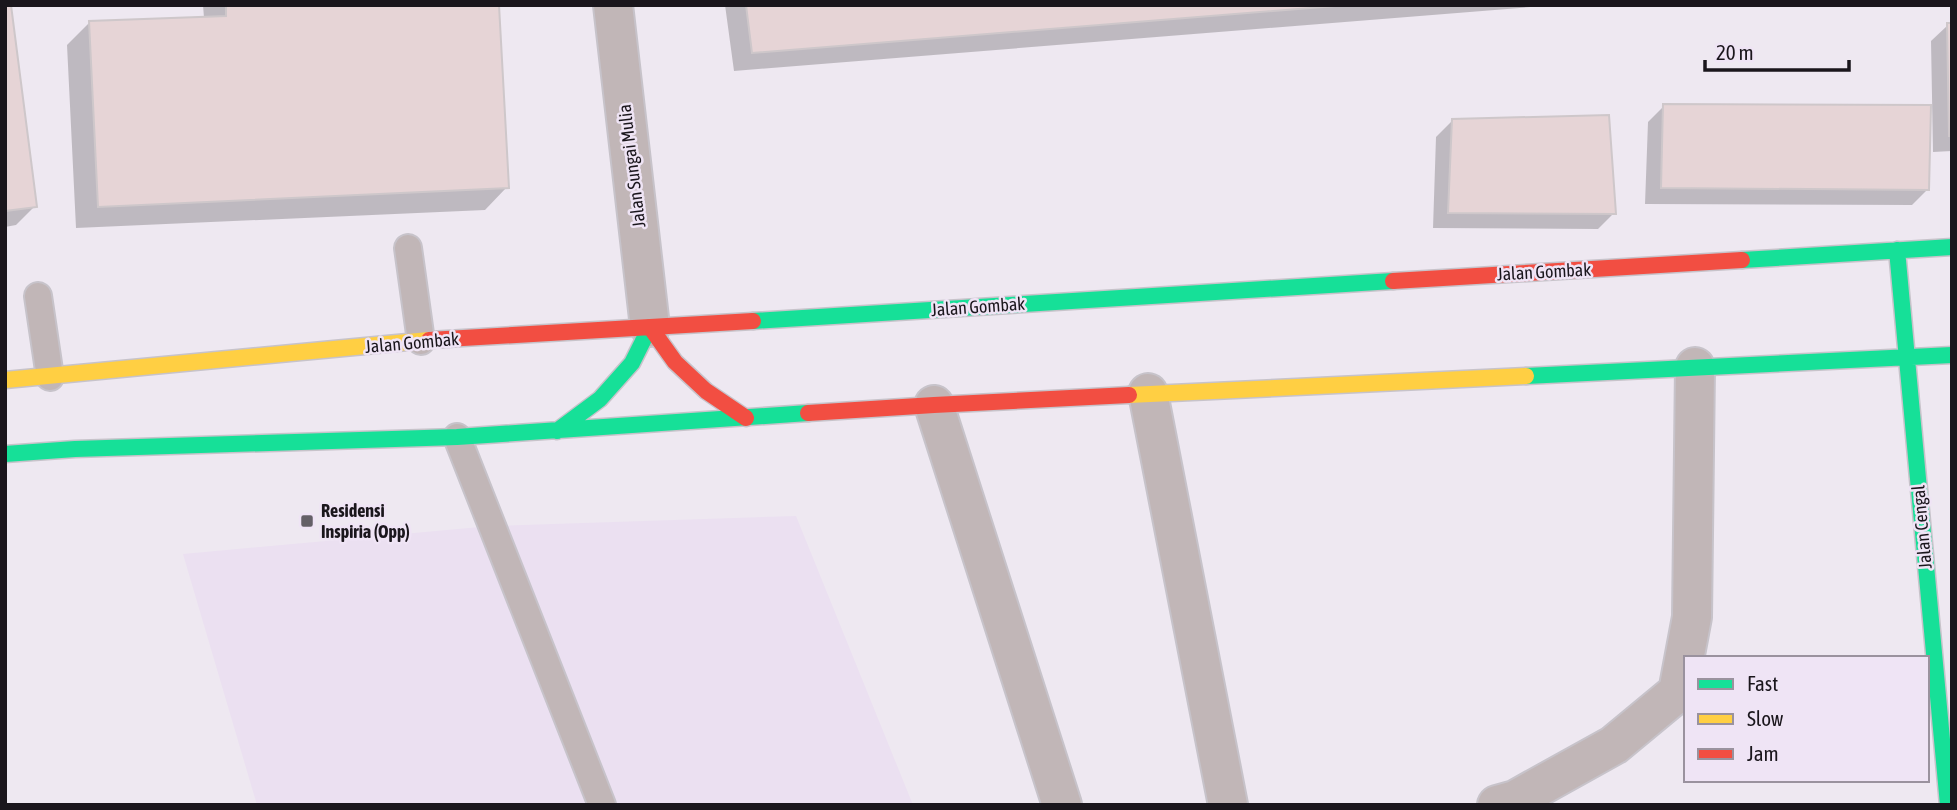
<svg xmlns="http://www.w3.org/2000/svg" width="1957" height="810" viewBox="0 0 1957 810" font-family="'Asap Condensed',sans-serif">
	<rect width="100%" height="100%" fill="#eee8f1"/>
	<path fill="#ebe0f1" d="M796,516L913,805H257L183,554L491,526Z"/>
	<path fill="#0003" d="M5,5L35,206L16,225L5,227Z
		M203,5H498L507,187L485,210L76,228L67,45L89,23L204,18Z
		M725,5H1556L734,71Z
		M1948,25H1952V151L1933,152L1931,41Z
		M1664,106L1928,189L1912,205L1645,204L1648,122Z
		M1452,121L1614,213L1598,229L1433,228L1436,137Z"/>
	<path fill="#e6d4d6" stroke="#cec7ca" stroke-width="2" d="M5,5H11L37,207L5,211Z
		M226,5H499L509,188L98,207L89,21L226,16Z
		M746,5H1348L752,53Z
		M1947,23H1952V136H1949Z
		M1663,104L1931,105L1929,190L1661,188Z
		M1609,115L1616,214L1448,213L1452,119Z"/>
	<g fill="none" stroke-linecap="round" stroke-linejoin="round">
		<defs>
			<path id="lane" d="M408,248L421,341
				M38,296L50,377
				M457,437L602,805"/>
			<path id="street" d="M613,5L650,327
				M1148,393L1228,805
				M934,405L1062,805
				M1497,805L1515,800L1614,745L1678,692L1692,617L1695,367"/>
			<path id="fast" d="M1897,250L1948,805
				M1742,260L1952,247
				M753,321L1393,281
				M1526,376L1952,355
				M557,431L600,399L632,363L650,327
				M5,454L75,449L457,437L808,413"/>
			<path id="slow" d="M5,380L429,340
				M1129,395L1526,376"/>
			<path id="jam" d="M1393,281L1742,260
				M650,327L675,362L706,391L746,418
				M429,340L753,321
				M808,413L934,405L1129,395"/>
		</defs>
		<use href="#lane" stroke="#c7c3ca" stroke-width="30"/>
		<use href="#street" stroke="#c7c3ca" stroke-width="42"/>
		<use href="#fast" stroke="#c7c3ca" stroke-width="19"/>
		<use href="#slow" stroke="#c7c3ca" stroke-width="19"/>
		<use href="#jam" stroke="#c7c3ca" stroke-width="19"/>
		<use href="#lane" stroke="#c1b6b7" stroke-width="26"/>
		<use href="#street" stroke="#c1b6b7" stroke-width="38"/>
		<use href="#fast" stroke="#16e098" stroke-width="16"/>
		<use href="#slow" stroke="#ffcf43" stroke-width="16"/>
		<use href="#jam" stroke="#f24e42" stroke-width="16"/>
	</g>
	<rect fill="#646067" stroke="#efe4f5" stroke-width="2.5" x="300" y="514" width="14" height="14" rx="3.5"/>
	<g text-anchor="middle" stroke-width="5" stroke-linejoin="round" paint-order="stroke">
		<g font-size="18" fill="#1a161c" stroke="#efe4f5">
			<text transform="translate(632 166) rotate(-97)" y="6">Jalan Sungai Mulia</text>
			<text transform="translate(1544 272) rotate(-3)" y="6">Jalan Gombak</text>
			<text transform="translate(978 307) rotate(-4)" y="6">Jalan Gombak</text>
			<text transform="translate(412 343) rotate(-5)" y="6">Jalan Gombak</text>
			<text transform="translate(1922 527) rotate(-95)" y="6">Jalan Cengal</text>
		</g>
		<g font-size="18" font-weight="bold" fill="#1a161c" stroke="#efe4f5" text-anchor="start">
			<text x="321" y="517">Residensi<tspan x="321" dy="21">Inspiria (Opp)</tspan></text>
		</g>
	</g>
	<rect width="1957" height="810" fill="none" stroke="#1a161c" stroke-width="14"/>
	<rect x="1684" y="656" width="245" height="126" fill="#efe4f5" stroke="#9a929e" stroke-width="2"/>
	<rect x="1698" y="679" width="35" height="10" fill="#16e098" stroke="#9a929e" stroke-width="2"/>
	<text x="1747" y="691" font-size="21" fill="#1a161c">Fast</text>
	<rect x="1698" y="714" width="35" height="10" fill="#ffcf43" stroke="#9a929e" stroke-width="2"/>
	<text x="1747" y="726" font-size="21" fill="#1a161c">Slow</text>
	<rect x="1698" y="749" width="35" height="10" fill="#f24e42" stroke="#9a929e" stroke-width="2"/>
	<text x="1747" y="761" font-size="21" fill="#1a161c">Jam</text>
	<path d="M1705 60v10h144v-10" fill="none" stroke="#1a161c" stroke-width="3.5"/>
	<text x="1716" y="60" font-size="21" fill="#1a161c" stroke="#efe4f5" stroke-width="5" paint-order="stroke">20 m</text>
</svg>
